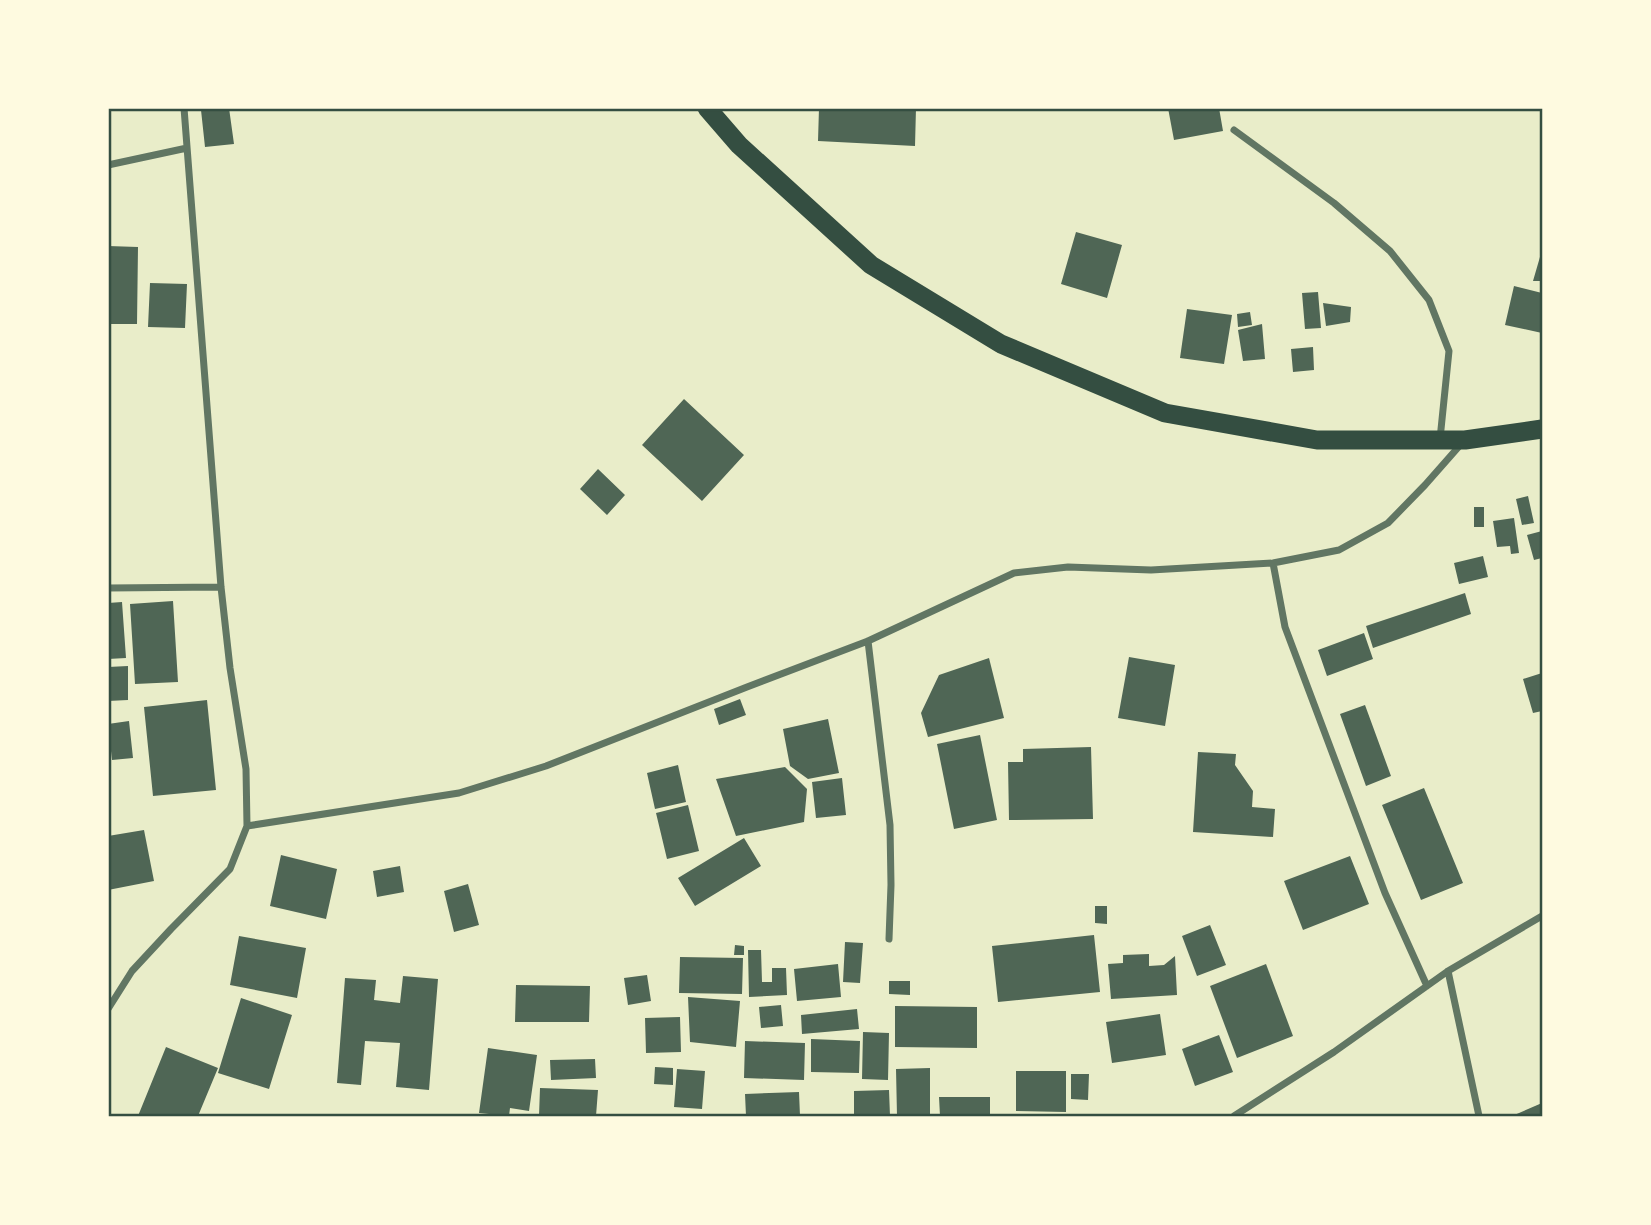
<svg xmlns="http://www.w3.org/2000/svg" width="1651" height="1225" viewBox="0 0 1651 1225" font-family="'PT Sans Narrow',sans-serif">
	<rect width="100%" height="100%" fill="#e9edc9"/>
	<path fill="#4f6655" d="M210,108H229L234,144L205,147L201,110Z
		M819,108H916L915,146L818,141Z
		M1168,108H1219L1223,131L1174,140Z
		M1076,232L1122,245L1107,298L1061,284Z
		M108,246L138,247L137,324H108Z
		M1542,250V281H1533Z
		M150,283L187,284L185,328L148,327Z
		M1514,286L1542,293V333L1505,325Z
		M1318,292L1321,328L1305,329L1302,293Z
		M1323,303L1351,307L1350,322L1326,326Z
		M1187,309L1232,315L1224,364L1180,358Z
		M1250,312L1252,325L1238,327L1237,314Z
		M1262,324L1265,359L1243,361L1238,330Z
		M1313,347L1314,370L1293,372L1291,349Z
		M684,399L744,455L702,501L642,445Z
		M598,469L625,495L607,515L580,489Z
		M1528,496L1534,523L1522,525L1516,499Z
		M1474,507H1484V527H1474Z
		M1514,518L1519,553L1511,554L1510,546L1497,547L1493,521Z
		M1542,531V558L1534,560L1527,535Z
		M1483,556L1488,577L1459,584L1454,563Z
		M1465,593L1471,614L1373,648L1366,626Z
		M173,601L178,682L135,684L130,604Z
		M122,602L126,658L108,659V603Z
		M1364,633L1373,659L1327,676L1318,650Z
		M1129,657L1175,665L1165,726L1118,718Z
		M989,658L1004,718L928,737L921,713L939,675Z
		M128,666V700L108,701V667Z
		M1542,673V711L1533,713L1523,679Z
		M740,699L746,715L719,725L714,709Z
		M207,700L216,790L153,796L144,707Z
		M1365,705L1391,776L1366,786L1340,714Z
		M828,719L839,773L808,779L790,766L783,729Z
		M129,721L133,758L112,760L108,724Z
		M980,735L997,820L954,829L937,744Z
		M1091,747L1093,819L1009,820L1008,762H1023V749Z
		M1198,752L1236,754L1235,765L1253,791L1252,807L1275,809L1273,837L1193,832Z
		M678,765L686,802L655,809L647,773Z
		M785,767L807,789L804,822L736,836L716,779Z
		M842,778L846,815L816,818L812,782Z
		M1424,788L1463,883L1421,900L1382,805Z
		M688,805L699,851L667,859L656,813Z
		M144,830L154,881L108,890V836Z
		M744,838L761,866L695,906L678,878Z
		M281,855L337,869L326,919L270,906Z
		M1350,856L1369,904L1303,930L1284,881Z
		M400,866L404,892L377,897L373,871Z
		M468,884L479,925L454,932L444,891Z
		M1095,906H1107V924L1095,923Z
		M1210,925L1226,965L1197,976L1182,936Z
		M1094,935L1100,992L998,1002L992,946Z
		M239,936L306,948L297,998L230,985Z
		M845,942L863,943L860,983L843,982Z
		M735,945L744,946V955H734Z
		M748,950H761L762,982H772V968H786L787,995L749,997Z
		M1149,954V966L1164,965L1175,956L1177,995L1111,999L1108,964L1123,963V955Z
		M680,957L743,958L742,994L679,993Z
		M838,964L841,997L797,1001L794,969Z
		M1266,964L1293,1036L1237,1058L1210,986Z
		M647,975L651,1001L628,1005L624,978Z
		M403,976L438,979L429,1090L396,1087L400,1043L365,1041L361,1085L337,1083L345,978L376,980L374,1000L400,1003Z
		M889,981H910V995L889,994Z
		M516,985L590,986L589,1022H515Z
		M688,997L740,1001L736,1047L690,1042Z
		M241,998L292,1015L269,1089L218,1073Z
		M781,1005L783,1026L761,1028L759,1007Z
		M895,1006L977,1007V1048L895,1047Z
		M857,1009L859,1029L802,1034L801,1015Z
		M1160,1014L1166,1055L1112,1063L1106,1022Z
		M680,1017L681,1052L646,1053L645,1018Z
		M863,1032L889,1033L888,1080L862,1079Z
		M1219,1035L1233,1072L1195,1086L1182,1049Z
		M811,1039L860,1041L859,1073L811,1072Z
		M745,1041L805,1043L804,1080L744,1078Z
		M166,1047L218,1068L198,1116H138Z
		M488,1048L537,1055L529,1111L510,1108L509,1116L479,1113Z
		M595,1059L596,1078L551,1080L550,1060Z
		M655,1067L673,1068V1085L654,1084Z
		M930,1068V1116H897L896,1069Z
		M677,1069L705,1071L702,1109L674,1107Z
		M1016,1071H1066V1112L1016,1111Z
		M1071,1074H1089L1088,1100L1071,1099Z
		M540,1088L598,1090L596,1116H539Z
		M889,1090L890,1116H854V1091Z
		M799,1092L800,1116H746L745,1094Z
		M939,1097H990V1116H940Z
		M1542,1103V1116H1512Z"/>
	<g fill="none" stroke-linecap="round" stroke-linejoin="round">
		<path stroke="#617663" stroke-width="7" d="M1234,130L1334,203L1390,251L1429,300L1449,351L1440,439
			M108,165L187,148
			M1273,563L1285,627L1385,893L1427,986
			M108,588L221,587
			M868,641L890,825L891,885L889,939
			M247,826L459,793L546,766L747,687L868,641L1014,573L1068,567L1151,570L1273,563L1339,550L1388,523L1425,485L1462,443
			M1448,971L1479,1116
			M108,1009L132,971L171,929L230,869L247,826L246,769L230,668L221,587L184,108
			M1234,1116L1334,1052L1448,971L1542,916"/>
		<path stroke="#344e41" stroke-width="19" d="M707,108L739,145L871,265L1001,344L1165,413L1317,440H1465L1542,429"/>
	</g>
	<rect width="1651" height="1225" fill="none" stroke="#fefae0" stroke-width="220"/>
	<rect x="110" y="110" width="1431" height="1005" fill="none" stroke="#344e41" stroke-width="2.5"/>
</svg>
